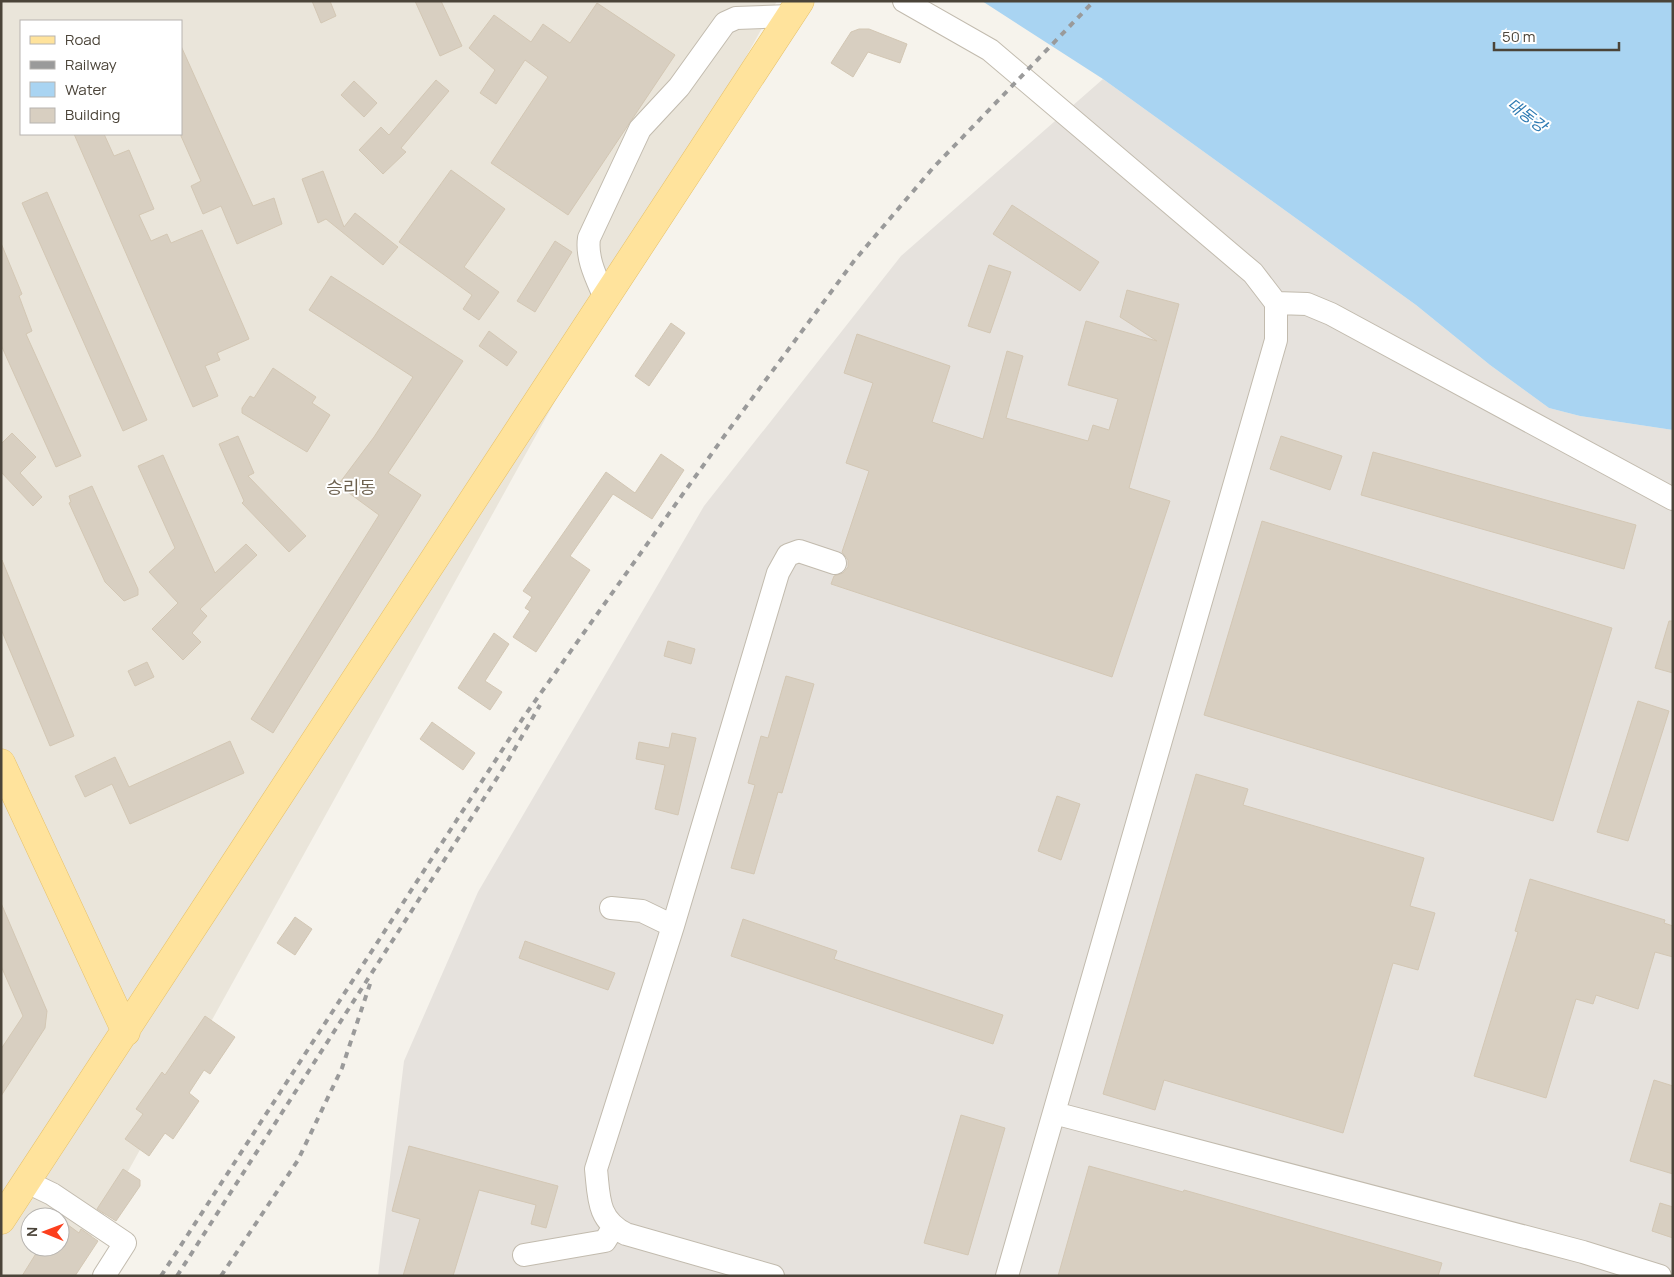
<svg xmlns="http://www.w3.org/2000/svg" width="1674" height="1277" viewBox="0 0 1674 1277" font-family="Manrope,'Noto Sans KR',sans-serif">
	<rect width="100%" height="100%" fill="#f6f3ec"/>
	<path fill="#eae5da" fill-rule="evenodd" d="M1,1H777L70,1276H1ZM21,21H181V134H21ZM30,1217H60V1247H30Z"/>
	<path fill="#e6e2dd" d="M1103,79L1416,305L1490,365L1549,408L1580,416L1673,430V1276H378L404,1061L478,892L704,506L901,256Z"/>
	<path fill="#a9d4f2" d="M982,1H1673V430L1580,416L1549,408L1490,365L1416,305L1103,79Z"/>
	<path fill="#d8cfc1" stroke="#d3c7b4" d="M312,1H330L336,16L321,23Z
		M415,1H441L462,46L440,56Z
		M597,3L675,55L568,215L491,163L548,77L525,60L496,104L480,93L495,70L469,48L494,15L531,42L543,24L570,43Z
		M859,29H869L907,44L900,63L868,52L853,77L831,63L851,32Z
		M181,46L253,206L274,198L282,224L237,244L221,206L203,214L191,186L201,181L181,136Z
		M436,80L449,91L401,148L406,152L383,174L359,150L381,127L389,135Z
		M354,81L377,103L364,117L341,95Z
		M74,134H104L114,156L129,150L154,209L139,215L151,241L167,234L171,243L202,230L249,339L217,353L220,360L205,366L218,396L193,407Z
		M451,170L505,209L464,267L499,292L479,320L463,309L472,295L399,242Z
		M323,171L344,227L355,213L398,247L383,265L326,219L318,223L302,179Z
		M47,192L147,420L123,431L22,203Z
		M1012,205L1099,262L1080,291L993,234Z
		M555,241L572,252L535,312L517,301Z
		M1,243L22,294L19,296L32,331L26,334L81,456L56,467L1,345Z
		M989,265L1011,272L990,333L968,326Z
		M331,276L463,361L388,473L421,495L273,733L251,719L379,515L338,485L374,437L413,377L309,310Z
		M1127,290L1179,304L1129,488L1170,501L1112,677L831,584L834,576L843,573L848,567V560L842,552L869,471L846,463L873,383L844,373L857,334L950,366L932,422L983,439L1007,351L1023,356L1006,418L1088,441L1093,425L1109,430L1118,399L1068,385L1086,321L1157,341L1120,317Z
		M671,323L685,333L649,386L635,376Z
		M489,331L517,352L507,366L479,346Z
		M273,368L316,397L312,403L330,415L307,452L242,413V408L250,396L254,398Z
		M12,433L36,457L20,473L42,497L33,506L1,472V444Z
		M238,436L254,473L248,476L306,536L289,552L242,503L244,501L219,444Z
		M1281,436L1342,456L1330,490L1270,469Z
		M1373,452L1636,525L1624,569L1361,495Z
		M661,454L684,470L652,519L613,494L570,556L590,570L536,652L513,637L530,611L525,608L532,597L523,591L606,472L635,493Z
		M163,455L215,573L246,544L257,555L200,609L207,616L192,633L201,642L183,660L152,629L178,603L149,572L175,548L138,466Z
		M92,486L138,589V595L124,601L105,582L69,503L71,502L69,496Z
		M1262,521L1612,628L1553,821L1204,715Z
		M2,560L74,736L50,746L1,629Z
		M1669,621H1673V673L1655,668Z
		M494,633L509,644L485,681L502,692L490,710L458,688Z
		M668,641L695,649L691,664L664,656Z
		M147,662L154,677L135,686L128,671Z
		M786,676L814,684L782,793L778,792L754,874L731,868L755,785L748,783L761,736L768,738Z
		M1638,701L1669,711L1628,841L1597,832Z
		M432,722L475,753L463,770L420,739Z
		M672,733L696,738L678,815L655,809L665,765L636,759L639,742L669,748Z
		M230,741L244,773L130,824L112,784L85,797L75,776L115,757L129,787Z
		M1196,774L1248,789L1243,805L1424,858L1410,906L1435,913L1418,970L1393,963L1343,1133L1164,1080L1155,1110L1103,1094Z
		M1057,796L1080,804L1061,860L1038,851Z
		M1530,879L1665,920L1664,923L1673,926V957L1655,952L1638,1009L1596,995L1593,1004L1576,999L1546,1098L1474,1076L1518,932L1515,931Z
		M1,903L47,1011L45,1028L1,1096V1049L23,1016L1,966Z
		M295,917L312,929L295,955L277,943Z
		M743,919L837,951L834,959L1003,1015L993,1044L731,956Z
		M525,941L615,973L608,990L519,958Z
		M205,1016L235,1037L210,1074L204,1070L189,1093L199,1101L173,1139L165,1133L149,1156L125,1139L143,1114L136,1109L162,1072L165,1075Z
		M1654,1080L1673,1086V1174L1630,1161Z
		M961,1115L1005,1128L968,1255L924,1243Z
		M409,1146L558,1186L546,1228L531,1224L536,1205L479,1190L453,1276H403L420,1219L392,1211Z
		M1089,1166L1183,1192L1184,1190L1442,1263L1438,1276H1058Z
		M123,1169L140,1180V1186L116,1221L97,1209Z
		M1660,1203L1673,1207V1238L1652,1231Z
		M60,1219L79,1233L81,1229L98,1241L75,1276H22L40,1247H60Z"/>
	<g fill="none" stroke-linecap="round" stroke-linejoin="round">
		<defs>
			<path id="minor" d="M904,1L990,50L1253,273L1276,303V340L1007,1276
				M605,298C597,279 586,259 589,238L640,129L679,87L725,23L736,18L790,16
				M1276,303L1307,304L1331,314L1673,499
				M611,908L642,911L673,926
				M1054,1113L1583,1252L1660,1276
				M27,1182L52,1194L125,1243L104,1276
				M524,1255L605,1241L613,1228
				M773,1276L626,1234C597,1220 599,1197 596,1169L673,926L778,573L788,555L799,551L835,563"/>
			<path id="major" d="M1,763L126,1032
				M1,1220L800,1"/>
		</defs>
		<use href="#minor" stroke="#c2bbae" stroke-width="24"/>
		<use href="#major" stroke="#e6c16a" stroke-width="29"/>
		<use href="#minor" stroke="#fff" stroke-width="22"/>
		<use href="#major" stroke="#ffe39c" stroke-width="28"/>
		<path stroke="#9a9a9a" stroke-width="4" stroke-dasharray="6 6" stroke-linecap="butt" d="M161,1276L523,718L725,435L854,261L932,169L1094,1
			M177,1276L506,764L540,705
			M221,1276L298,1160L342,1068L371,981"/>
	</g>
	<g text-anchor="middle" stroke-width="4" stroke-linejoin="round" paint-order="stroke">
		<g font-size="16" font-style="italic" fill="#2e7ab2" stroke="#fff">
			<text transform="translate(1527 115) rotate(37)" y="6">대동강</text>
		</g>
		<g font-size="18" fill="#6e6250" stroke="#fff">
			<text x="351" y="494">승리동</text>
		</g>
	</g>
	<rect width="1674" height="1277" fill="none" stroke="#4b4439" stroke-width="5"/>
	<rect x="20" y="20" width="162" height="115" fill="#ffffff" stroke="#b7b4b0"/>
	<rect x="30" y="36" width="25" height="8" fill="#ffe39c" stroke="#b7b4b0"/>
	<text x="65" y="45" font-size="15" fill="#4b4439">Road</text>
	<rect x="30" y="61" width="25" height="8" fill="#9a9a9a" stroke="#b7b4b0"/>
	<text x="65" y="70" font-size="15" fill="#4b4439">Railway</text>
	<rect x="30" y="82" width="25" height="15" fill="#a9d4f2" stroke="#b7b4b0"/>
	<text x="65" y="95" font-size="15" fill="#4b4439">Water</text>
	<rect x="30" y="108" width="25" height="15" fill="#d8cfc1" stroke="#b7b4b0"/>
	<text x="65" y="120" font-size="15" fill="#4b4439">Building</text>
	<g transform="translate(45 1232) rotate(271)"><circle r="24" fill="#ffffff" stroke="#b7b4b0"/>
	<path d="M0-4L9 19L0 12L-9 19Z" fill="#fc3f1d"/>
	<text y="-8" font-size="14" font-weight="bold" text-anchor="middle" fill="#4b4439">N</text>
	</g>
	<path d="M1494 42v8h125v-8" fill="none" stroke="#4b4439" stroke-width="2.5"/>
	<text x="1502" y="42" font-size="15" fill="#4b4439" stroke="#ffffff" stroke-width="4" paint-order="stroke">50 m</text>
</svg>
